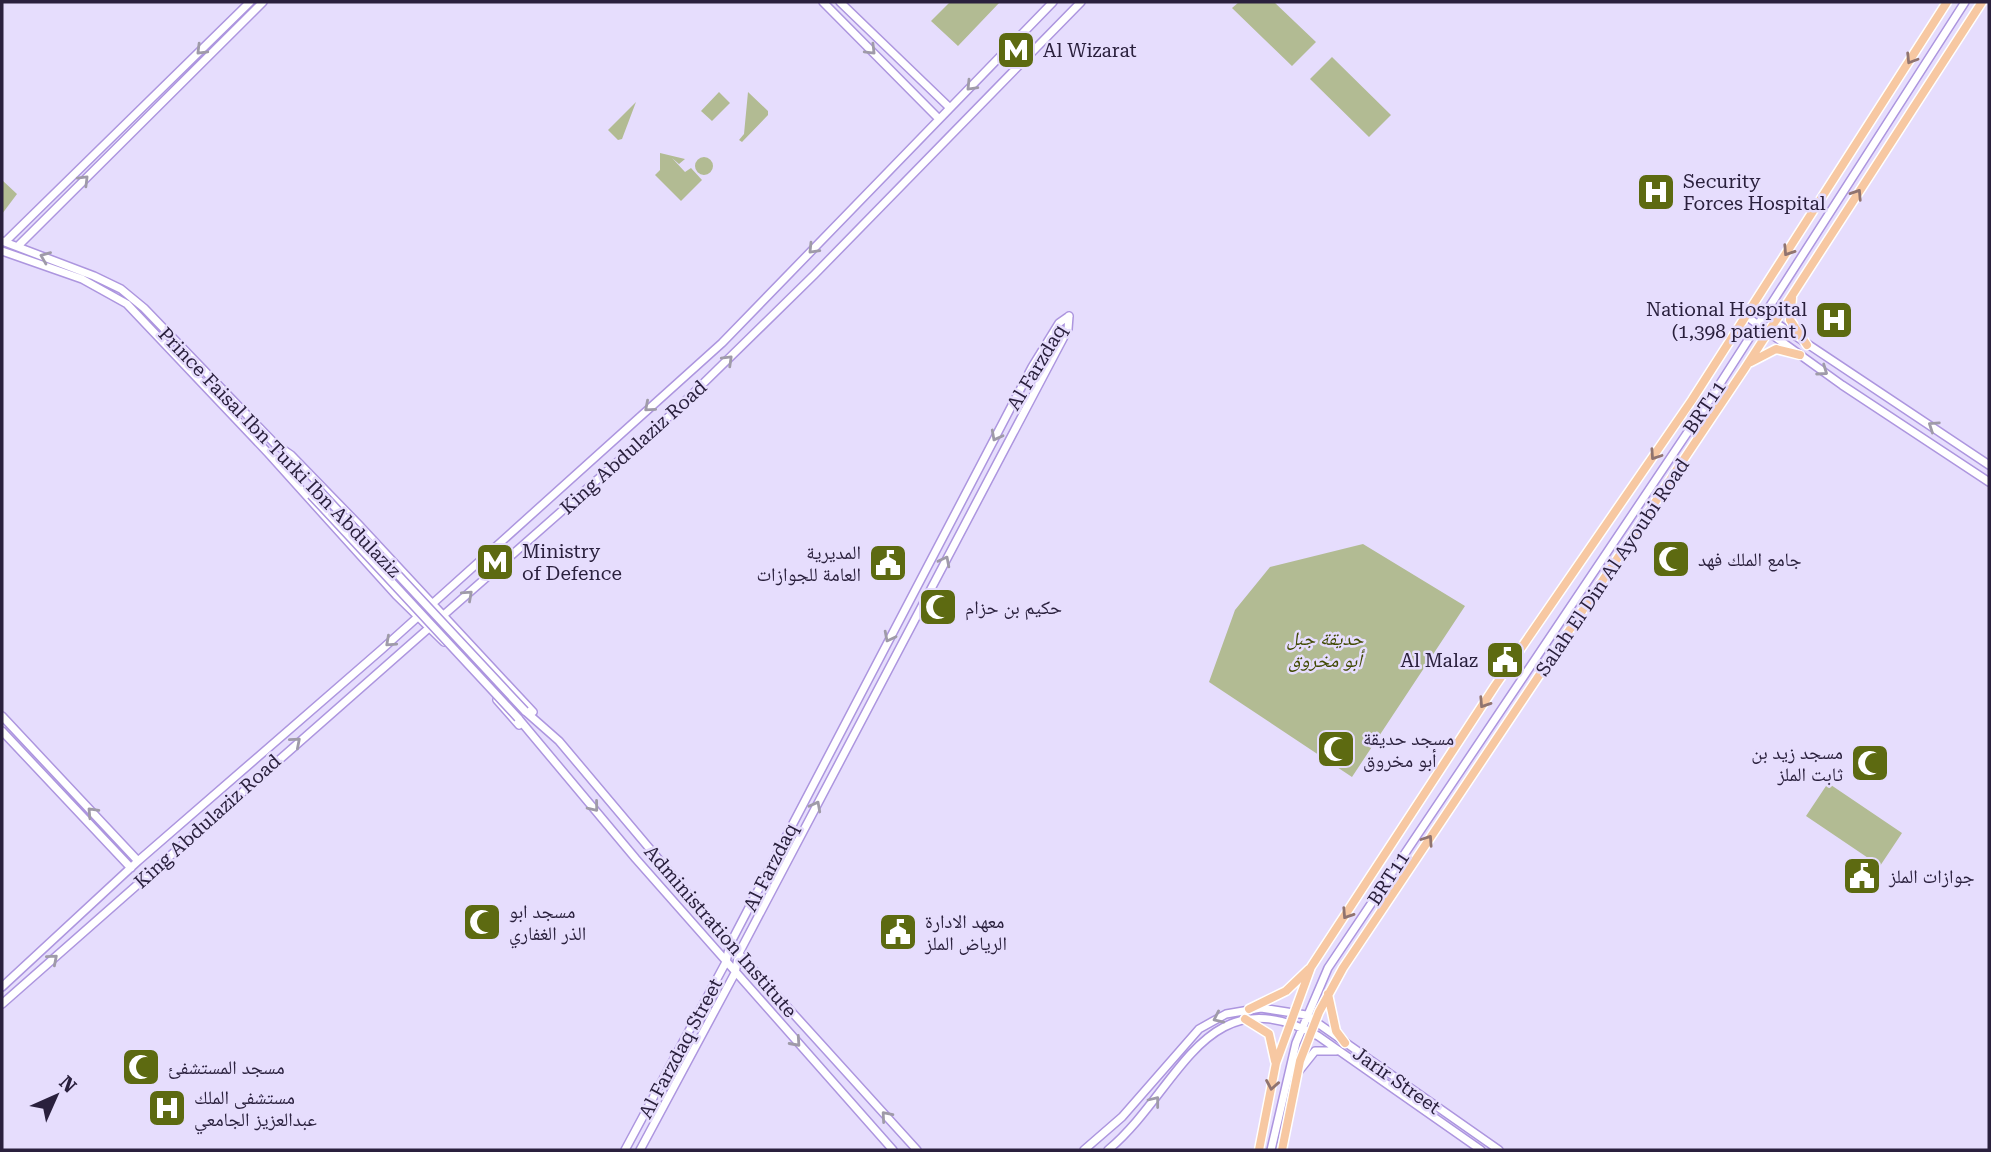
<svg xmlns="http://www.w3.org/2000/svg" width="1991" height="1152" viewBox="0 0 1991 1152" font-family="'Roboto Serif','Noto Naskh Arabic',serif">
	<rect width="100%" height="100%" fill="#e6ddfd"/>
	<path fill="#b2bb93" d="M950,2H1000L958,46L931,21Z
		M1239,2H1274L1316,42L1292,66L1232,8Z
		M1332,57L1391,115L1369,137L1310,79Z
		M719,92L730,103L712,121L701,111Z
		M748,92L768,111V115L742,142L739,140L744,134Z
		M636,102L622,139L618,140L608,130Z
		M660,153L685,159L679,164L672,158L685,172L691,168L702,180L681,201L655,175L660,170Z
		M695 166a9 9 0 1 1 18 0a9 9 0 1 1-18 0Z
		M2,180L17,194L2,214Z
		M1363,544L1465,606L1352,777L1209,682L1235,610L1270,567Z
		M1828,783L1902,833L1880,866L1806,816Z"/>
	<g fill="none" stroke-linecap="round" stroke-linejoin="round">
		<defs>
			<path id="secondary" d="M823,2L939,119
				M840,2L950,108
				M2,241L94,276L121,289L144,308L278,447
				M5,242L250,2
				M18,246L263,2
				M2,251L82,279L127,304L271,456
				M1752,307L1989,465
				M1746,316L1842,385L1989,482
				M275,444L291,455L359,525L533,712
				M268,453L396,595L444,642
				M497,700L519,725
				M525,711L559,741L730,944L917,1150
				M2,716L138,861
				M518,718L636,859L893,1150
				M2,731L131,868
				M2,987L138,861L381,650L722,343L1053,2
				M2,1004L673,413L814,275L1081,2
				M1299,1071L1315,1051H1336
				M625,1150L726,962L730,944L1032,367L1059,323L1069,316
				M640,1150L735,973L739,953L1068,329L1069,316
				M1084,1150L1122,1117L1199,1029L1226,1014L1261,1008L1306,1015L1499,1150
				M1108,1150C1180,1090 1204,974 1318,1036L1481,1150
				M1271,1150L1296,1043L1328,968L1716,390L1965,2"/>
			<path id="primary" d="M1792,298L1790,320L1807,345
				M1751,362L1776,349L1800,355
				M1328,994L1336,1031L1345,1043
				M1249,1009L1286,991L1309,969
				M1245,1019L1269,1034L1275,1061
				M1259,1150L1276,1063L1311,967L1495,686L1692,400L1947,2
				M1282,1150L1300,1061L1319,1012L1343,968L1745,368L1982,2"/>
		</defs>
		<use href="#secondary" stroke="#ad96df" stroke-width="10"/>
		<use href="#primary" stroke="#fff" stroke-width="11"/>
		<use href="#secondary" stroke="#fff" stroke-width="7"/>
		<use href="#primary" stroke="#f7c8a2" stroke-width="8"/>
		<defs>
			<path id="secondary-bridge" d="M317,488L525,711
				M311,495L518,718"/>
		</defs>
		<use href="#secondary-bridge" stroke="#ad96df" stroke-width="10" stroke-linecap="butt"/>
		<use href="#secondary-bridge" stroke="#fff" stroke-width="7"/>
	</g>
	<defs><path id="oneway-chevron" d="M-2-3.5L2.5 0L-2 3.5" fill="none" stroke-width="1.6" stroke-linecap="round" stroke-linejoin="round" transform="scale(1.75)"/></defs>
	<g stroke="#9f9ba8">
		<use href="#oneway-chevron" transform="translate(201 50) rotate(135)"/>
		<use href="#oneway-chevron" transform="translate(871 50) rotate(45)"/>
		<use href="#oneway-chevron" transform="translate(971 86) rotate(134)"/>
		<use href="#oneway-chevron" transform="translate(84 180) rotate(-45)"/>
		<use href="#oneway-chevron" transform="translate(813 249) rotate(134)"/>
		<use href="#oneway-chevron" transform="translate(45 257) rotate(-158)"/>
		<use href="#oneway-chevron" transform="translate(728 360) rotate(-44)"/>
		<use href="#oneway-chevron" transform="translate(1823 371) rotate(35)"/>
		<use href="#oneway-chevron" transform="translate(649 407) rotate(139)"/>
		<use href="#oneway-chevron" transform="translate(1933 426) rotate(-146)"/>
		<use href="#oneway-chevron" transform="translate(996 436) rotate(118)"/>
		<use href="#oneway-chevron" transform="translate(945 561) rotate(-63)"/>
		<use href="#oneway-chevron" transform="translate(468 595) rotate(-42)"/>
		<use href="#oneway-chevron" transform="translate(889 637) rotate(117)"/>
		<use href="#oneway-chevron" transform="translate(390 642) rotate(138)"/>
		<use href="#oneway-chevron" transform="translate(296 742) rotate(-41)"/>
		<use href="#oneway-chevron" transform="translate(816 806) rotate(-62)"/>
		<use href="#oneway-chevron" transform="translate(594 807) rotate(51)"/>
		<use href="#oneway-chevron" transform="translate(92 812) rotate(-133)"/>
		<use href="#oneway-chevron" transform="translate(53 959) rotate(-41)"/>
		<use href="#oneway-chevron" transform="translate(1218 1018) rotate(155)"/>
		<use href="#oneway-chevron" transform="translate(796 1042) rotate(48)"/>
		<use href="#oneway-chevron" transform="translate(1155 1101) rotate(-52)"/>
		<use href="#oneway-chevron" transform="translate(886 1116) rotate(-131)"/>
	</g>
	<g stroke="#907470">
		<use href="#oneway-chevron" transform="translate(1911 59) rotate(122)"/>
		<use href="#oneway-chevron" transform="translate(1857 194) rotate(-57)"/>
		<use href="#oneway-chevron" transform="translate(1788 251) rotate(123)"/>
		<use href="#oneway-chevron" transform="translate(1655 455) rotate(124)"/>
		<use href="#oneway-chevron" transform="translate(1484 703) rotate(123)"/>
		<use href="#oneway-chevron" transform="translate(1428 840) rotate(-56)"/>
		<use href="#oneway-chevron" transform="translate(1347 914) rotate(123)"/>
		<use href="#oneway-chevron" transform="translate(1272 1085) rotate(100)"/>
	</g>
	<defs>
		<symbol id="metro-square" viewBox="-11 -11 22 22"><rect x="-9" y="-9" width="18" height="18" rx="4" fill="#5d6a11" stroke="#e6ddfd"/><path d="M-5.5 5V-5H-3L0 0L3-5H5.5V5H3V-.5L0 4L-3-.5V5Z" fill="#fff"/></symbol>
		<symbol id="hospital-square" viewBox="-11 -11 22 22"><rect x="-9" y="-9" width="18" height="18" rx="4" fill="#5d6a11" stroke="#e6ddfd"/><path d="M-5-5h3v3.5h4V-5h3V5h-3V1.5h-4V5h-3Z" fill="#fff"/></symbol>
		<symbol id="mosque-square" viewBox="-11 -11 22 22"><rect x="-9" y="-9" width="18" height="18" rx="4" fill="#5d6a11" stroke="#e6ddfd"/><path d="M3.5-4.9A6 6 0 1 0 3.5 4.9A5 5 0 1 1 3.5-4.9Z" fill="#fff"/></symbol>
		<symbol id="civic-square" viewBox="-11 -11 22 22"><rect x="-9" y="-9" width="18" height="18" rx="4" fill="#5d6a11" stroke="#e6ddfd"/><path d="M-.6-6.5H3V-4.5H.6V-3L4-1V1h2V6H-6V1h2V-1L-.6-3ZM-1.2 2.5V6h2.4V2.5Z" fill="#fff"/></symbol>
	</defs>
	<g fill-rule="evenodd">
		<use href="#metro-square" x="994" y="28" width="44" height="44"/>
		<use href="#hospital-square" x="1634" y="170" width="44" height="44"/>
		<use href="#hospital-square" x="1812" y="298" width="44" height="44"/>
		<use href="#mosque-square" x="1649" y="537" width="44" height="44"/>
		<use href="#metro-square" x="473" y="540" width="44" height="44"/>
		<use href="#civic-square" x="866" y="541" width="44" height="44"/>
		<use href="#mosque-square" x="916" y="585" width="44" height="44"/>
		<use href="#civic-square" x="1483" y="638" width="44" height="44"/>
		<use href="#mosque-square" x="1314" y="727" width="44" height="44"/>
		<use href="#mosque-square" x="1848" y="741" width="44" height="44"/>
		<use href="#civic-square" x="1840" y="854" width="44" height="44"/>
		<use href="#mosque-square" x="460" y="900" width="44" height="44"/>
		<use href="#civic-square" x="876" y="910" width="44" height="44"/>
		<use href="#mosque-square" x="119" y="1045" width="44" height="44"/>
		<use href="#hospital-square" x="145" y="1086" width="44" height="44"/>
	</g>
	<g text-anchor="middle" stroke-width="5" stroke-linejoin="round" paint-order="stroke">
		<g font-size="19" fill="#2a203d" stroke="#e6ddfd" text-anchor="start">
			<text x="1043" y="57">Al Wizarat</text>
			<text x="1683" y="188">Security<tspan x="1683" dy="22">Forces Hospital</tspan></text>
			<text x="1807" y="316" text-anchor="end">National Hospital<tspan x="1807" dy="22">(1,398 patient )</tspan></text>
			<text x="522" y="558">Ministry<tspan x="522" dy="22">of Defence</tspan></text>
			<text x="861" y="559" text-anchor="end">المديرية<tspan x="861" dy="22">العامة للجوازات</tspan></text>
			<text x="1698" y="566">جامع الملك فهد</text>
			<text x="965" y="614">حكيم بن حزام</text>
			<text x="1478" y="667" text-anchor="end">Al Malaz</text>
			<text x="1363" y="745">مسجد حديقة<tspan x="1363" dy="22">أبو مخروق</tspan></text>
			<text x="1843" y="759" text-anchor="end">مسجد زيد بن<tspan x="1843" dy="22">ثابت الملز</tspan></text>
			<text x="1889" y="883">جوازات الملز</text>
			<text x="509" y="918">مسجد ابو<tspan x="509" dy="22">الذر الغفاري</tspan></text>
			<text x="925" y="928">معهد الادارة<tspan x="925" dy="22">الرياض الملز</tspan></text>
			<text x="168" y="1074">مسجد المستشفئ</text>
			<text x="194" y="1104">مستشفى الملك<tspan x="194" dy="22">عبدالعزيز الجامعي</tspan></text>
		</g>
		<g font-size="19" fill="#2a203d" stroke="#e6ddfd">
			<text transform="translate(1036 367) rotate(-59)" y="7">Al Farzdaq</text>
			<text transform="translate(1704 407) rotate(-56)" y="7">BRT11</text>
			<text transform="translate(633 447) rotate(-42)" y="7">King Abdulaziz Road</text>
			<text transform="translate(280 452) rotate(46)" y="7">Prince Faisal Ibn Turki Ibn Abdulaziz</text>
			<text transform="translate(1612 567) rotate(-56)" y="7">Salah El Din Al Ayoubi Road</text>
			<text transform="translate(207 821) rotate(-42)" y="7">King Abdulaziz Road</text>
			<text transform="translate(770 867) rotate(-63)" y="7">Al Farzdaq</text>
			<text transform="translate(1388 878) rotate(-57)" y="7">BRT11</text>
			<text transform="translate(721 931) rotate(49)" y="7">Administration Institute</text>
			<text transform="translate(680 1048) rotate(-62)" y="7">Al Farzdaq Street</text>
			<text transform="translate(1397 1080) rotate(35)" y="7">Jarir Street</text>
		</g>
		<g font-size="19" font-style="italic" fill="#404902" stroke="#e6ddfd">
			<text x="1325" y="645">حديقة جبل<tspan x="1325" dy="22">أبو مخروق</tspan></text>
		</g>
	</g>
	<rect width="1991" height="1152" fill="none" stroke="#2a203d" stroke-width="7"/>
	<g transform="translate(56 1096) rotate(45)" stroke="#e6ddfd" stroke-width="5" paint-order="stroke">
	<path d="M0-5L12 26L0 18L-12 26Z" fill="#2a203d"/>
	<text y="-10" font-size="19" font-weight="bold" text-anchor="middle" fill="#2a203d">N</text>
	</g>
</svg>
